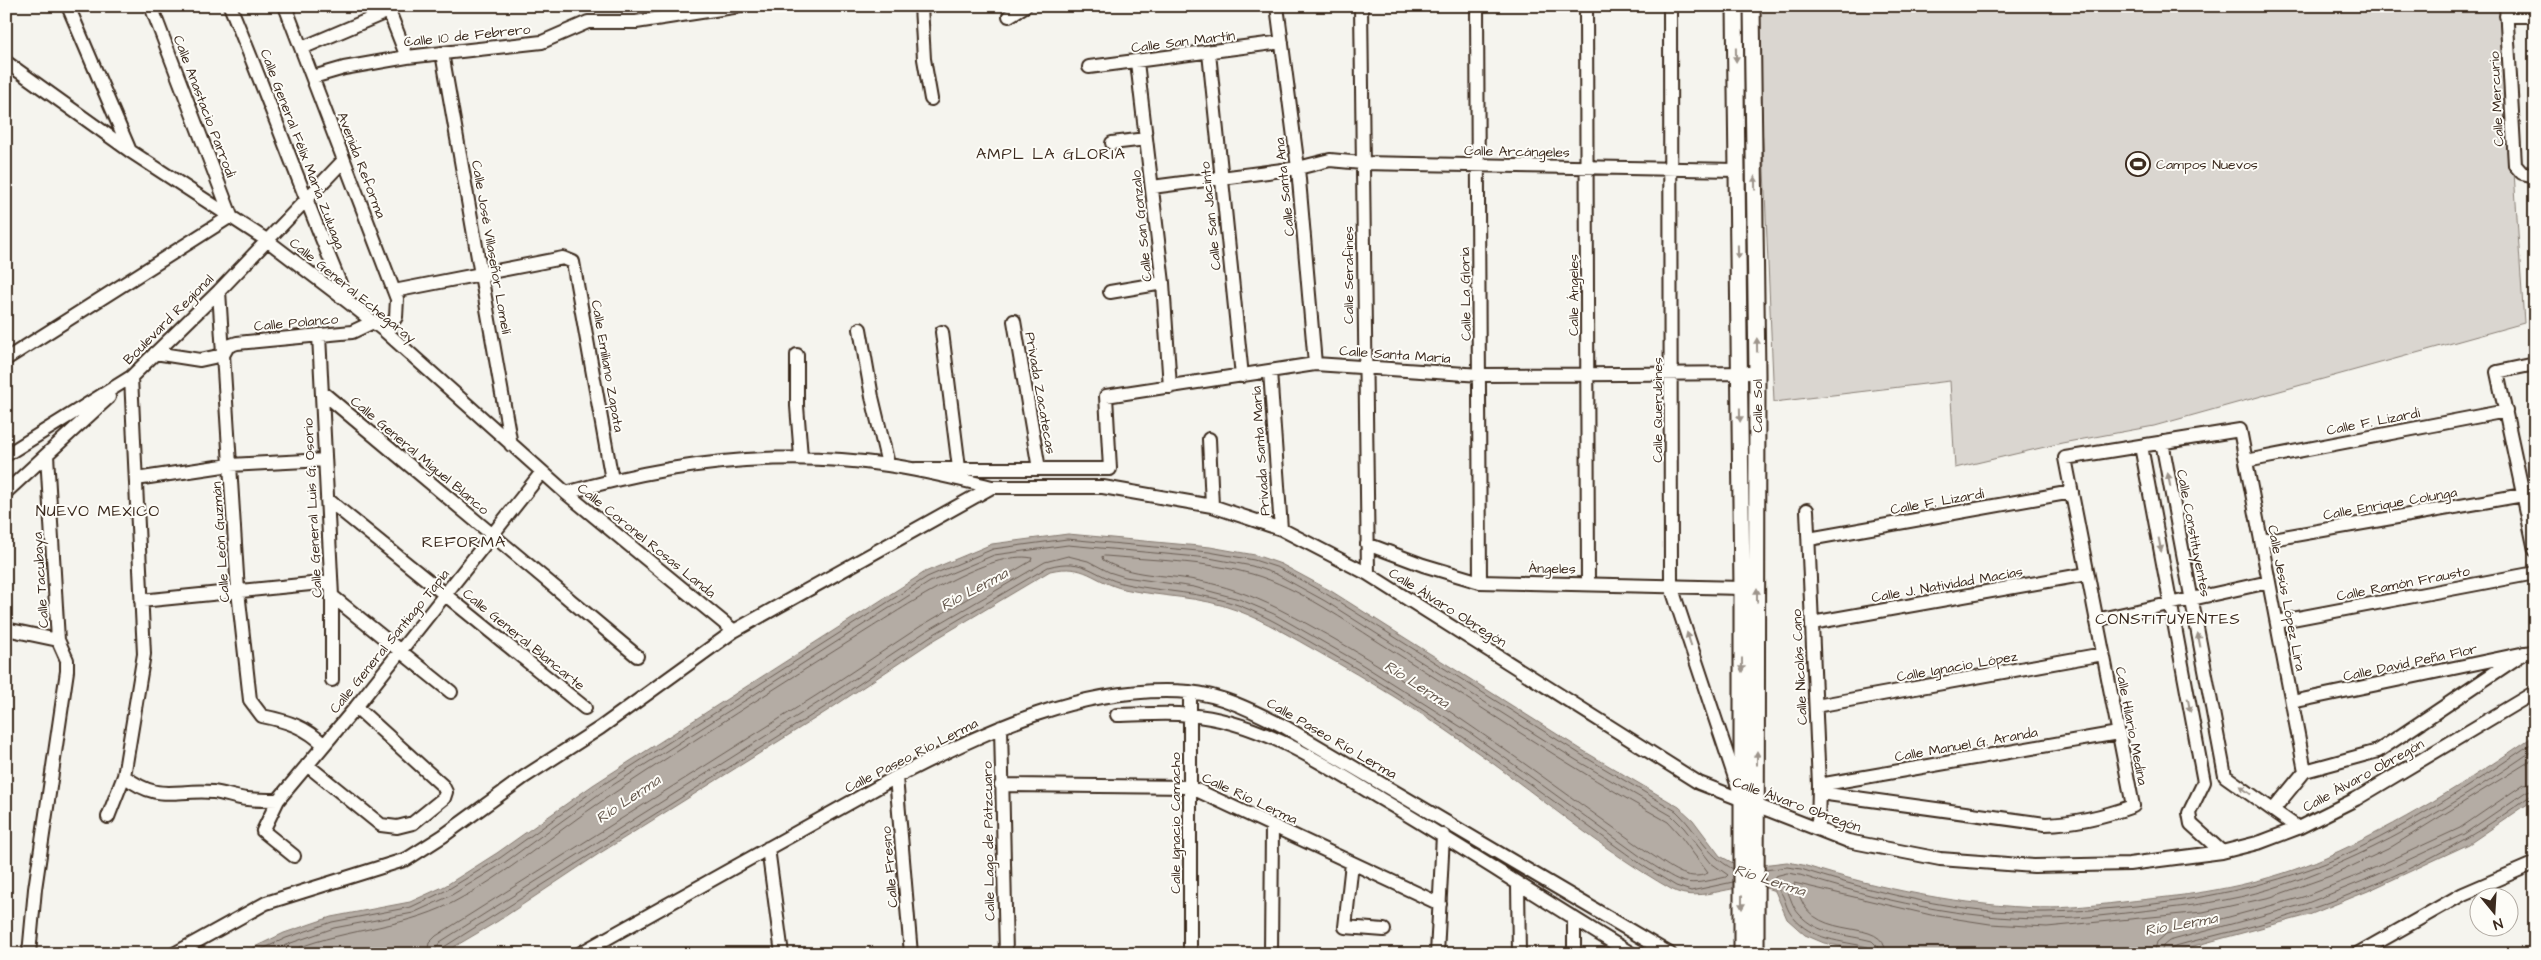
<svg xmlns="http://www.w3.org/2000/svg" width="2541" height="960" viewBox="0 0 2541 960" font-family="'Architects Daughter',sans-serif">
	<rect width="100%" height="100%" fill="#f5f4ee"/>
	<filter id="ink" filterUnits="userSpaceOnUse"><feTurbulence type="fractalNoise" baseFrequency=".02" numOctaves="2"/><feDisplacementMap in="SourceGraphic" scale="10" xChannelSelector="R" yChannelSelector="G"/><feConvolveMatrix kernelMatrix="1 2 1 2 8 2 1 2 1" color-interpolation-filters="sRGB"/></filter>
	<g filter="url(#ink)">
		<path fill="#dad6d0" stroke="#8a8077" d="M1757,6H2503L2524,323L2154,426L2062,443L1955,468L1950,381L1774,402Z"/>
		<path fill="#b4aca4" stroke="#84786e" d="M1068,534L1210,547L1255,555L1281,564L1331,591L1582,750L1679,807L1693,820L1720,856L1735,864L1753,866L1787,862L1803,865C1880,889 1963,906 2044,908C2079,908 2114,903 2149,899C2210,893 2270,882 2326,857C2399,825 2469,781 2535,735V799L2469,844L2368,891L2309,915L2164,954H1881L1824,943L1805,935L1787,919L1775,891C1739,876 1702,907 1671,889C1599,848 1532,790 1463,742C1418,710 1369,681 1320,653C1293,638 1266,621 1236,610C1200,596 1161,597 1124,589C1092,581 1086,563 1050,571L931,642L827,711L597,855L498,921L442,954H240L284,933L331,917L410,902L445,886L497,853L593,785L925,572L992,544Z"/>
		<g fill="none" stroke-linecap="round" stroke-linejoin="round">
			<path stroke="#6b5e54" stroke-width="1" d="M1105,556C1151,560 1207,561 1252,574C1300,588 1345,621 1388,648C1481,706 1571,769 1668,822L1678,833L1708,873C1688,883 1669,866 1652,855C1530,769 1411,676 1277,608C1251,595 1223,585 1195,580C1164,574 1131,577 1103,560L1102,557Z
				M1765,870L1787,867L1801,869C1859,888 1932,906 1992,911C2040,914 2088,911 2136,906C2202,899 2264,887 2326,863C2396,834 2472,785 2535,741
				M1765,882C1790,892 1780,901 1793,917C1811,940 1842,941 1868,947L1873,954
				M252,954L286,938L332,922L411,907L447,890L500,858L596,789L927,577L993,549L1067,539L1209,552L1254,560L1279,568L1328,595L1580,754L1676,811C1698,832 1705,854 1733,869
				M266,954L288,944L334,928L413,913L450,896L504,863L599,794L930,582L994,555L1068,545L1209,558L1252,566L1276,574L1325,601L1576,760L1672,816L1684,828L1711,863L1728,875L1726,877C1683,887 1685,885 1648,862L1469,732L1358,662L1274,614L1239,599L1194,587L1125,577L1109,572L1088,561L1068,556L1045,562L925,632L821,701L440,942L436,948L435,954
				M284,954C339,928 397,931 452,903C507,875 554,833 605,799C692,741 780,685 869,629C904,607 991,549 1032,558L1031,561L921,626L817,695L436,936L429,943L427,954
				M441,954L444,947L825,707L929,637L1048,567C1086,556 1093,577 1126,584C1163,592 1202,592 1238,605C1270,617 1299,636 1328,652C1440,715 1541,793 1645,867L1676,886L1691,891L1733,882
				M1879,954L1877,946L1872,941C1846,934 1817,935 1799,914C1788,902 1792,888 1775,879V876L1787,873L1800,875C1878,900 1963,919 2045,919C2081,919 2116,914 2151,910C2190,906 2231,901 2270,889C2365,860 2453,806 2535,749
				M1886,954C1885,915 1817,944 1800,897C1798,892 1794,888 1794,883L1931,915L1990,924L2047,927L2203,912L2271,897L2333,875L2388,849L2535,758
				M2154,954L2157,942L2166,934L2303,897L2361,874L2460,828L2524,784L2535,782
				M2161,954L2163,946L2169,941L2305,904L2363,881L2464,834L2527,791L2535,789
				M2168,954L2172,947C2217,934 2264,925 2308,910C2386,883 2463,846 2530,796H2535"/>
			<defs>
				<path id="minor" d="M68,6L130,151
					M230,6C271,104 306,203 347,300
					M285,6L397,299L396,317L386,332
					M387,6L407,57
					M921,6L924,59L931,99
					M1277,6L1298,168L1315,364
					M1361,6L1368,574
					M1477,6L1480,582
					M1586,6L1588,584
					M1670,6L1671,586L1740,793
					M2506,6L2515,165L2522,173L2535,176
					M1009,16L1025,6
					M2506,16H2535
					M302,48L389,11
					M442,53L511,445
					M1209,53L1242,376
					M6,62L130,151L268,241L348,302L386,332L566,493L734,631
					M1137,62L1163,283L1170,387
					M1089,67L1282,42
					M313,77L344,68L407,57L542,42L588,22H636L740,6
					M1112,143L1146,139
					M1152,187L1298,168L1330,160L1362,163L1737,170
					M219,291L238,591L250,700L262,716C287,721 306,727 324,745
					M394,291L563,258L573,262L612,480
					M1110,292L1163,283
					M1014,321L1039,469
					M860,329L872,397L888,464
					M942,332L959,468
					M319,335L332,596V680
					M155,353L200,360L223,355L228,346L237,343L352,332L373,322
					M797,355V406L801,457
					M6,359L231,216L151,6
					M2535,364L2497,372L2535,550
					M1270,371L1281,529
					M126,382L219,291L344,160
					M322,392L637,656
					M1209,439L1212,506
					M2162,442L2225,776L2298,828
					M2141,446L2204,782L2189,813L2191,824L2222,852
					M6,455L131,377L144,654L124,776L108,817
					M2246,461L2506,411
					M916,469H1110L1106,396L1315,364L1481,375L1757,373
					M136,479L230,465L325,460
					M6,492L109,397
					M566,493C672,462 779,449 888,465C923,470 958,479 992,487
					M327,499L585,708
					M1807,510L1819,785L1818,829
					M1809,539L2072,492
					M2261,541L2523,495
					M1367,544L1423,565L1480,582L1742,588
					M332,596L451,692
					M141,601L331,582
					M2096,620L2269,582
					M2277,622L2535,573
					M1812,623L2087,574
					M6,629L58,640
					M1190,692V954
					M2292,702L2535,651
					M1816,706L2103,654
					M1117,715C1141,715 1166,712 1189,715C1260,721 1322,763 1381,799C1466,849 1547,903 1632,954
					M1001,727L1006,954
					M307,765L381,825L397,827L413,823L444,798L446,792L443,786L356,707
					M124,776C159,803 173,789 213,792C224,793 235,798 247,799C257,800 268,800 278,800
					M896,777L911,954
					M1001,785L1190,787L1440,904
					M1819,785L2118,733
					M1820,793L2045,824C2077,823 2103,817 2133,806L2065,458L2240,430L2305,771
					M2273,810L2305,771L2378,751L2524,653
					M768,848L782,954
					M294,856L263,831L278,800L356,707L542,472
					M1352,863L1345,927L1384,930
					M1518,885L1519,954
					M29,954L35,889L67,671V660L58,640L47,455
					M174,954L266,903L407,859L443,836L524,777L600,728L734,631L992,487H1103L1212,506L1281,529L1368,574L1699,783L1848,841L1940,859L2034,866L2129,864L2222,852L2261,842L2298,828L2356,799L2535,692
					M579,954L896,777C986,730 1085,684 1189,692C1223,695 1255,712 1285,727L1670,954
					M1271,954L1272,825
					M1437,954L1443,835
					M1574,954V920
					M1647,954V953
					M2357,954L2463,894L2535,863"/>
				<path id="tertiary" d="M1735,6L1742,588V954
					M1752,6L1757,373L1756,954"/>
			</defs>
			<use href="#minor" stroke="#3b2a1e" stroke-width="16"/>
			<use href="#tertiary" stroke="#3b2a1e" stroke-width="19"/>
			<use href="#minor" stroke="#fdfcf7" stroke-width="12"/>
			<use href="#tertiary" stroke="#fdfcf7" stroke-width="15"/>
		</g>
		<defs><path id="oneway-solid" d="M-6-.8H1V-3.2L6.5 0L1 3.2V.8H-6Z" transform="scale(1.25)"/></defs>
		<g fill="#9c938a">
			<use href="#oneway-solid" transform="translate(1736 55) rotate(89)"/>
			<use href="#oneway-solid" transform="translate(1755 183) rotate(-91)"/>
			<use href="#oneway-solid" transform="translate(1738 252) rotate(89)"/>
			<use href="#oneway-solid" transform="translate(1757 345) rotate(-91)"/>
			<use href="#oneway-solid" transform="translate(1740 415) rotate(89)"/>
			<use href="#oneway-solid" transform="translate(2169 480) rotate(-101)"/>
			<use href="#oneway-solid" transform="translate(2160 545) rotate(79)"/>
			<use href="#oneway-solid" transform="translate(1757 595) rotate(-90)"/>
			<use href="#oneway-solid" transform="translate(1689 639) rotate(-108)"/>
			<use href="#oneway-solid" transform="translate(2199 640) rotate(-101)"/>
			<use href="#oneway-solid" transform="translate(1742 665) rotate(90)"/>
			<use href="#oneway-solid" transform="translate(2189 705) rotate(79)"/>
			<use href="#oneway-solid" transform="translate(1757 758) rotate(-90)"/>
			<use href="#oneway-solid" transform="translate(2245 790) rotate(-144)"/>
			<use href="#oneway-solid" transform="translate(1742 902) rotate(90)"/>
		</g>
	</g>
	<defs>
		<symbol id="stadium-ring" viewBox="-11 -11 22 22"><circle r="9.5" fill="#fdfcf7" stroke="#3b2a1e" stroke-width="1.5"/><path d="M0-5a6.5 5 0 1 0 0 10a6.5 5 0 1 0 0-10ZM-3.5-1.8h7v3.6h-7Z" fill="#3b2a1e"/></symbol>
	</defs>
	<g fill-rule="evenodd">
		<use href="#stadium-ring" x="2124" y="150" width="28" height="28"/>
	</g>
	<g text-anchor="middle" stroke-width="4" stroke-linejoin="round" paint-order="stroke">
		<g font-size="14" fill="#3b2a1e" stroke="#fdfcf7">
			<text transform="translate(467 35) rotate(-6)" y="5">Calle 10 de Febrero</text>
			<text transform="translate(1183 41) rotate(-7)" y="5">Calle San Martín</text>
			<text transform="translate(2496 99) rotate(-93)" y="5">Calle Mercurio</text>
			<text transform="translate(205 106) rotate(69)" y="5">Calle Anastacio Parrodi</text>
			<text transform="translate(303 149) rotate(69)" y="5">Calle General Félix María Zuluaga</text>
			<text transform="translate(1517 151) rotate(1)" y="5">Calle Arcángeles</text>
			<text transform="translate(362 165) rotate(69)" y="5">Avenida Reforma</text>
			<text transform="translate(1284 187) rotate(-96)" y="5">Calle Santa Ana</text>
			<text transform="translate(1210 216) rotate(-96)" y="5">Calle San Jacinto</text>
			<text transform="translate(1141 226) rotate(-96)" y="5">Calle San Gonzalo</text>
			<text transform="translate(492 247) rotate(80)" y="5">Calle José Villaseñor Lomelí</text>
			<text transform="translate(1348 275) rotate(-90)" y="5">Calle Serafines</text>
			<text transform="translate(353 290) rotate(39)" y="5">Calle General Echegaray</text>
			<text transform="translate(1465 294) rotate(-91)" y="5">Calle La Gloria</text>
			<text transform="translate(1573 295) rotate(-90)" y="5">Calle Ángeles</text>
			<text transform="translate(168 319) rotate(-45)" y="5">Boulevard Regional</text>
			<text transform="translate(296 322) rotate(-5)" y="5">Calle Polanco</text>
			<text transform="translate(1395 354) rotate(4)" y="5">Calle Santa María</text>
			<text transform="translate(608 366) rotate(80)" y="5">Calle Emiliano Zapata</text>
			<text transform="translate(1041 393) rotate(80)" y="5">Privada Zacatecas</text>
			<text transform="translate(1757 406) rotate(-90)" y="5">Calle Sol</text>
			<text transform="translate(1657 410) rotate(-90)" y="5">Calle Querubines</text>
			<text transform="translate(2373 421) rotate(-11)" y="5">Calle F. Lizardi</text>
			<text transform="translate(1260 451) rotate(-94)" y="5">Privada Santa María</text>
			<text transform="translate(420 455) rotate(40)" y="5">Calle General Miguel Blanco</text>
			<text transform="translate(1937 501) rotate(-10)" y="5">Calle F. Lizardi</text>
			<text transform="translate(2390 503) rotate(-10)" y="5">Calle Enrique Colunga</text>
			<text transform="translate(312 508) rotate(-93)" y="5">Calle General Luis G. Osorio</text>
			<text transform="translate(2194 533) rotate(79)" y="5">Calle Constituyentes</text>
			<text transform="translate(647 540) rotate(39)" y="5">Calle Coronel Rosas Landa</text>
			<text transform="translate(220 542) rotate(-94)" y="5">Calle León Guzmán</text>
			<text transform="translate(1552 568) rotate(1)" y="5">Ángeles</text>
			<text transform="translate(40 580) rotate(-94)" y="5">Calle Tacubaya</text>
			<text transform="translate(2403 583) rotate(-11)" y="5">Calle Ramón Frausto</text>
			<text transform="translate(1947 584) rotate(-10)" y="5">Calle J. Natividad Macías</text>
			<text transform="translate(2287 598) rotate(79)" y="5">Calle Jesús López Lira</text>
			<text transform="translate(1448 607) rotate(32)" y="5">Calle Álvaro Obregón</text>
			<text transform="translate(524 639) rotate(39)" y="5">Calle General Blancarte</text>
			<text transform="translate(389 641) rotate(-51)" y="5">Calle General Santiago Tapia</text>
			<text transform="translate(2410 662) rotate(-12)" y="5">Calle David Peña Flor</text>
			<text transform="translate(1957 666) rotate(-10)" y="5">Calle Ignacio López</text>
			<text transform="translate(1799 667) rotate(-93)" y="5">Calle Nicolás Cano</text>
			<text transform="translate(2132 726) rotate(79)" y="5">Calle Hilario Medina</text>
			<text transform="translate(1332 738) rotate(30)" y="5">Calle Paseo Río Lerma</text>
			<text transform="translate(1966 744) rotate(-10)" y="5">Calle Manuel G. Aranda</text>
			<text transform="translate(911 755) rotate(-27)" y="5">Calle Paseo Río Lerma</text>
			<text transform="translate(2363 775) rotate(-29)" y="5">Calle Álvaro Obregón</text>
			<text transform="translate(1250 798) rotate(25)" y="5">Calle Río Lerma</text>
			<text transform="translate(1797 804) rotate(20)" y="5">Calle Álvaro Obregón</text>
			<text transform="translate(1175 823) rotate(-90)" y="5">Calle Ignacio Camacho</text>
			<text transform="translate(988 841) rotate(-91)" y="5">Calle Lago de Pátzcuaro</text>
			<text transform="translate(889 867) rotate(-95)" y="5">Calle Fresno</text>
		</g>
		<g font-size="14" fill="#3b2a1e" stroke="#fdfcf7" text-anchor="start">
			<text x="2156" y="169">Campos Nuevos</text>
		</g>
		<g font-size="15" font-style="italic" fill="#65584d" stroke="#fdfcf7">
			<text transform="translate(974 589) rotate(-28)" y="5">Río Lerma</text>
			<text transform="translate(1417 684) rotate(33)" y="5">Río Lerma</text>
			<text transform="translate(628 799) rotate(-34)" y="5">Río Lerma</text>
			<text transform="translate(1770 880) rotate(18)" y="5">Río Lerma</text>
			<text transform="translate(2181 924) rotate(-10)" y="5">Río Lerma</text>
		</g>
		<g font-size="16" letter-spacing="1" fill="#3b2a1e" stroke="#fdfcf7">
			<text x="1051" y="159">AMPL LA GLORIA</text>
			<text x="98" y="516">NUEVO MEXICO</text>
			<text x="464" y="547">REFORMA</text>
			<text x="2168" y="624">CONSTITUYENTES</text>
		</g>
	</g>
	<rect width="2541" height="960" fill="none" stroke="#fdfcf7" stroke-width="25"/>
	<rect x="12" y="12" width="2516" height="935" fill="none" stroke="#3b2a1e" stroke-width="2" filter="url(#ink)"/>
	<g transform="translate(2494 912) rotate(162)"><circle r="24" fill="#fdfcf7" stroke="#afa8a0"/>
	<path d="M0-4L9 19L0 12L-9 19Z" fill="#3b2a1e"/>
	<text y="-8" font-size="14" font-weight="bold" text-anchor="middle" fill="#3b2a1e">N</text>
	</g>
</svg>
